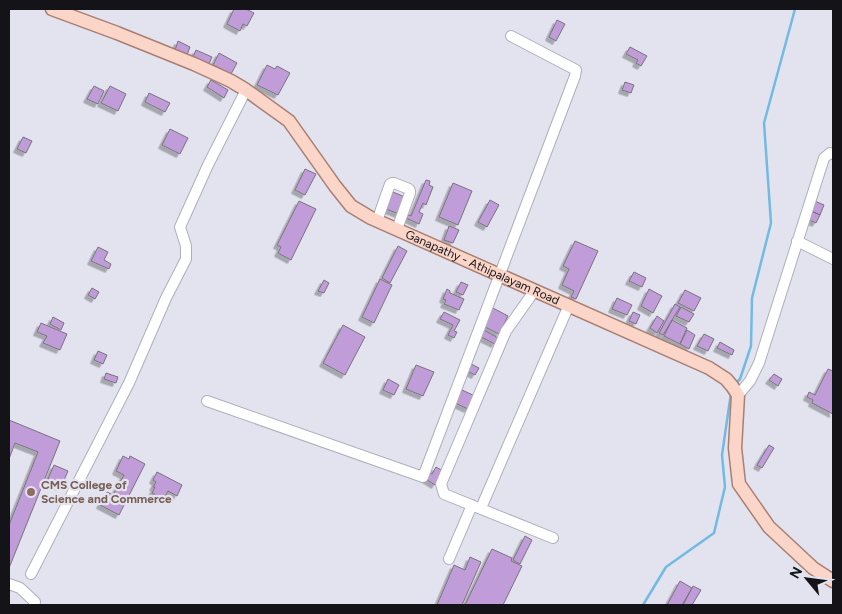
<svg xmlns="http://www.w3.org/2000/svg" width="842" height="614" viewBox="0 0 842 614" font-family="Figtree,sans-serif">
	<defs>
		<filter id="shadow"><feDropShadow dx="-3.5" dy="3.5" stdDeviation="0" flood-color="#0004"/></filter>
	</defs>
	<rect width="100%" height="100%" fill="#e2e3ef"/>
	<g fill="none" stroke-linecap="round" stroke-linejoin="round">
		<path stroke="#73bae2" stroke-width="2.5" d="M735,384L740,379L751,346L752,298L771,223L764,123L795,9
			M643,605L666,567L714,533L725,487L722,455L731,393"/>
	</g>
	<path fill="#c09cd8" stroke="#79737d" filter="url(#shadow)" d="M234,9H246L254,13L247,26L243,24L240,31L227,24Z
		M557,20L565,24L556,41L549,37Z
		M178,41L190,47L187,55L175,50Z
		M630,47L647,56L641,66L636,63L638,60L626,54Z
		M196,50L212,57L209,64L193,57Z
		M219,53L237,63L231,74L213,65Z
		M267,65L275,69L277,66L290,73L278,95L257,85Z
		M211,80L228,90L224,98L207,87Z
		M625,82L634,85L631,93L622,90Z
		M94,86L104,91L98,104L87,99Z
		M110,86L126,94L118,111L101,103Z
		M149,93L170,103L165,112L145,102Z
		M170,129L188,138L180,154L162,145Z
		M23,137L32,141L26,153L17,149Z
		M305,169L316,174L305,195L295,190Z
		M426,180L430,181L429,185L433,187L426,205L423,203L419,212L423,214L419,224L406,218L408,215L411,216Z
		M453,183L472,191L458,225L439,217Z
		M393,192L405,197L399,214L386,209Z
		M490,200L499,205L487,227L478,222Z
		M299,201L316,209L291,260L278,253L281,247L277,245Z
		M815,201L824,205L820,215L810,210Z
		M811,211L820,215L816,223L807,219Z
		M449,226L459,230L453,243L444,240Z
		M575,241L598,251L576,299L571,297L574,291L562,285L569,269L563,266Z
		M398,246L407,251L390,283L382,278Z
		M98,247L108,252L104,260L111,264L109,269L91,261Z
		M634,272L646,278L642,287L629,281Z
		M380,279L392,285L374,323L362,317Z
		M324,280L329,283L324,293L318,291Z
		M461,282L468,285L463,295L456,292Z
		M92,288L99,292L95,299L88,295Z
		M447,289L450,291V293L464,299L459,310L444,304L446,300L443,299Z
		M649,289L662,296L653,313L641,306Z
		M685,290L701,298L694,311L678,303Z
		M617,298L632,305L627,315L612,309Z
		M675,304L680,307L663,335L659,333Z
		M681,307L694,314L689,322L676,316Z
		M493,308L508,316L499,334L483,326Z
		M444,312L460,320L454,331L457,332L454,338L448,335L453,325L440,319Z
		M633,312L640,315L636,324L629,321Z
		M657,316L664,321L657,333L650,328Z
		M53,317L64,323L61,330L50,324Z
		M672,320L687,328L680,344L664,336Z
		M41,323L67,334L60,350L43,343L47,336L37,332Z
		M343,325L365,337L345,375L323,363Z
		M484,330L498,338L495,344L481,337Z
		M687,330L695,335L689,349L680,344Z
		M704,334L714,339L708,351L697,346Z
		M720,342L734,350L732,355L717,348Z
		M98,351L107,355L103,364L94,360Z
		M471,364L479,368L475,375L467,371Z
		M416,365L434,372L423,396L406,389Z
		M828,369L833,371V414L812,403L813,400L807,397L809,392L815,395Z
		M106,373L118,377L116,383L104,379Z
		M774,374L782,379L778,386L769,380Z
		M388,379L399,385L394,395L383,390Z
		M462,390L475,396L468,409L455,403Z
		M9,420L60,441L9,568V525L38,452L15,443L9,459Z
		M769,445L774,448L762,468L757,465Z
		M123,456L129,459L130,456L145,464L119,515L100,505L107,492L113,495L124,475L116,471Z
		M54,465L68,471L61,487L47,481Z
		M436,467L443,471L435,485L424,478L428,472L432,474Z
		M157,472L182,485L177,496L168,491L164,499L152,493L155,487H153L156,482L153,480Z
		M525,536L532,540L520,564L513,560Z
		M492,549L512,558L511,561L522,566L503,605H465Z
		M470,557L481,562L462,605H437L454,565L465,570Z
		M680,581L692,588L682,605H667Z
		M693,586L701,590L692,605H683Z"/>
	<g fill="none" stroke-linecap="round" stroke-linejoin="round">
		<defs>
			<path id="minor" d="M377,221L390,184L392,183H394L409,189L410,191V193L397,229
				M797,241L833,259
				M535,290L506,331L441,484L444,494L553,538
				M738,395L750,381L759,363L824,158L830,153L833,154
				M207,401L423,477L575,76L576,70L511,36
				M481,508L569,305
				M449,559L472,505
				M31,574L129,383L166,298L186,259V246L180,227L208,165L246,90
				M9,584L20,588L35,602L34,605"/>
			<g id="major">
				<path id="s1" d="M52,9L117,33L194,64L231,81L246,90L289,121L335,186L351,206L371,218L709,368L726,379L732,386L738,395L735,448L739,484L769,527L813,568L833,581"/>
			</g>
		</defs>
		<use href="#minor" stroke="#aeafba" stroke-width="12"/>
		<use href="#major" stroke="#a87f73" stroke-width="15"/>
		<use href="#minor" stroke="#fff" stroke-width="10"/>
		<use href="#major" stroke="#fad5c8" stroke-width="12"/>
	</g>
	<circle fill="#8d6e63" stroke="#e2e3ef" stroke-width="2" cx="31" cy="492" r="5"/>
	<g text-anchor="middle" stroke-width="4.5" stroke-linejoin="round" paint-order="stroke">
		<g font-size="12" fill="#141418" stroke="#e2e3ef">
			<text dy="4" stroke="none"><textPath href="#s1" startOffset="514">Ganapathy - Athipalayam Road</textPath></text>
		</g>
		<g font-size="12" font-weight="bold" fill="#785e54" stroke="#e2e3ef" text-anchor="start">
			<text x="41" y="489">CMS College of<tspan x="41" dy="14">Science and Commerce</tspan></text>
		</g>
	</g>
	<rect width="842" height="614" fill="none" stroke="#141418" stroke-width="20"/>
	<g transform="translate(807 579) rotate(299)" stroke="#e2e3ef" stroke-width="4" paint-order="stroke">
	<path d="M0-4L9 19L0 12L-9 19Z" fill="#141418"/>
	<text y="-8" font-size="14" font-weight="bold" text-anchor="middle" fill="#141418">N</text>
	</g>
</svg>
